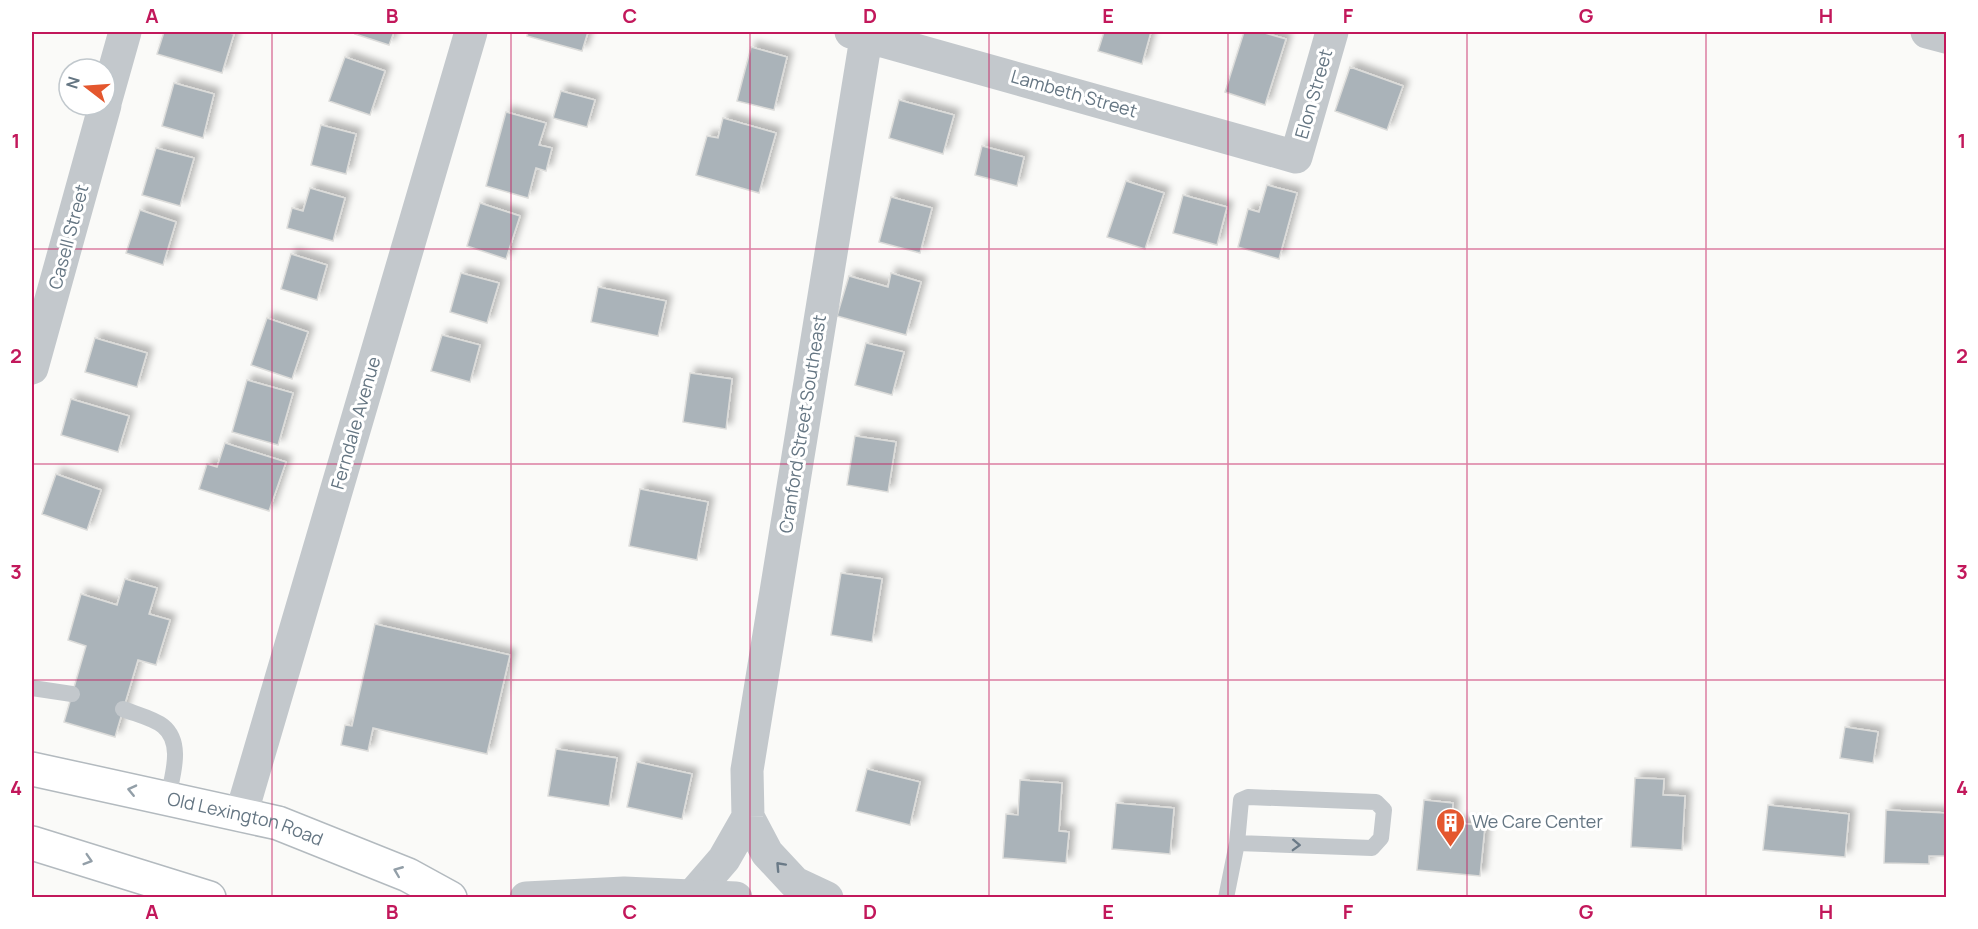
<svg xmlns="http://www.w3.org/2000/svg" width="1978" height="929" viewBox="0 0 1978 929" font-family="Manrope,sans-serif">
	<defs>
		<filter id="shadow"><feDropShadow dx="5.5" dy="-5.5" stdDeviation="3" flood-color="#0004"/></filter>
	</defs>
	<rect width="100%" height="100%" fill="#fafaf8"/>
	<path fill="#aab3b9" stroke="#dcdcda" stroke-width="1.5" filter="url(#shadow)" d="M164,32H225L234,34L222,73L157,54Z
		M356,32H394L389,45L355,34Z
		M528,32H588L582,51L527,36Z
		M1104,32H1151L1142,64L1098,51Z
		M1244,32H1261L1286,39L1265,105L1225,92Z
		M751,47L787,57L774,110L737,101Z
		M345,57L385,71L370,115L329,101Z
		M1350,67L1403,86L1387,130L1335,111Z
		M174,83L214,94L203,138L162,126Z
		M561,91L595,100L587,127L553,118Z
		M899,100L954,115L943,154L889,138Z
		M506,112L546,123L539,145L552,148L546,171L536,168L528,198L486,186Z
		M723,118L776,133L759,193L696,175L707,136L718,138Z
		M321,125L356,134L346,174L311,165Z
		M982,146L1024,157L1017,186L975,175Z
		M156,148L194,158L180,206L142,195Z
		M1126,181L1164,193L1145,249L1107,237Z
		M1267,185L1297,193L1279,259L1238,247L1248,209L1259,212Z
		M310,188L345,198L333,241L287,228L292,208L303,211Z
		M1183,195L1227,207L1217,245L1173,233Z
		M891,197L932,208L920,253L879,242Z
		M480,203L520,216L506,259L467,246Z
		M140,210L176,222L163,265L126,253Z
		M291,254L327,265L317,300L281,289Z
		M461,273L499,283L487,323L450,312Z
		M891,273L921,282L906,335L837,316L849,276L888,287Z
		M598,287L666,301L658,336L591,322Z
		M267,318L308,332L292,379L251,365Z
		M442,335L480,345L470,382L431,371Z
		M95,338L147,353L137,387L85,372Z
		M866,343L904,352L892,395L855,385Z
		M690,373L732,379L726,429L683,422Z
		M247,380L293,393L278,445L232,432Z
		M71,399L129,416L118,452L61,435Z
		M855,436L896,442L888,492L847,485Z
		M225,443L286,462L269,511L199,489L207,464L217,467Z
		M56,474L101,490L87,530L42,514Z
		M640,489L708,502L697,560L629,546Z
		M841,573L882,579L872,642L831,635Z
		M125,579L157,588L149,614L170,620L156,665L138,660L115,737L64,722L86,646L68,640L81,594L117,605Z
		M375,624L510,655L487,754L373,728L368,751L341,745L345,725L352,726Z
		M1845,727L1878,732L1873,763L1840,758Z
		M556,749L617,758L609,806L548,796Z
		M637,762L692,774L682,819L627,807Z
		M867,769L920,782L910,825L856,811Z
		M1635,778L1664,779L1663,795L1685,796L1682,850L1631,847Z
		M1020,780L1062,783L1059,831L1069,832L1066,863L1003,858L1006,814L1018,815Z
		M1424,800L1453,803L1452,822L1485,826L1480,876L1417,870Z
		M1116,803L1174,808L1170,854L1112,849Z
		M1768,805L1849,814L1845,857L1763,850Z
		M1886,810L1946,813V856H1929V864L1884,863Z"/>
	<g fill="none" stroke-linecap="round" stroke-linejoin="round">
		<defs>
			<g id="secondary">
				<path id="s1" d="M32,769L278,823L408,875L450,898"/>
				<path d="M32,843L209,898"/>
			</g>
		</defs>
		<use href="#secondary" stroke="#b3babf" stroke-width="36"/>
		<path stroke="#c3c8cc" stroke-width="16" d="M32,688L72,694
			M123,709C135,714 153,718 163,726C184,743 172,776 168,798
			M1226,898L1237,843L1241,800L1248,797L1376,802L1384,810L1381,838L1372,848L1237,843"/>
		<path stroke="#c3c8cc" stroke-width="33" d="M851,32L1296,157L1332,32
			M1927,32L1946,37
			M105,103L125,32
			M32,368L105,105
			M241,815L471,32
			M692,896L724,859L748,817
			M827,898L795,883L767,853L748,817L747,770L867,32"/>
		<path stroke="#c3c8cc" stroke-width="33" d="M526,898L624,893L736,898"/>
		<use href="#secondary" stroke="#fff" stroke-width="33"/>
	</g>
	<defs><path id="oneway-chevron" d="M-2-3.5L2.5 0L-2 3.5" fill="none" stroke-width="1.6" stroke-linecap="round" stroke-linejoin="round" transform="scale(1.5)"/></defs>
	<g stroke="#939fa8">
		<use href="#oneway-chevron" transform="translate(132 790) rotate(-167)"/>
		<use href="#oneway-chevron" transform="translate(88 860) rotate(17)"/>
		<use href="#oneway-chevron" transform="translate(398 871) rotate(-158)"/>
	</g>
	<g stroke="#6a7a87">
		<use href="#oneway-chevron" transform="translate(1296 845) rotate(2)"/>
		<use href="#oneway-chevron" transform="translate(780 866) rotate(-133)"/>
	</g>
	<path fill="none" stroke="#c2185b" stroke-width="1.5" stroke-opacity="0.55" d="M272,32V898M511,32V898M750,32V898M989,32V898M1228,32V898M1467,32V898M1706,32V898M32,249H1946M32,464H1946M32,680H1946"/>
	<defs>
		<symbol id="building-pin" viewBox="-11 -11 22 30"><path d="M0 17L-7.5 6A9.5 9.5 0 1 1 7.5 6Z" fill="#e4572e" stroke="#fff"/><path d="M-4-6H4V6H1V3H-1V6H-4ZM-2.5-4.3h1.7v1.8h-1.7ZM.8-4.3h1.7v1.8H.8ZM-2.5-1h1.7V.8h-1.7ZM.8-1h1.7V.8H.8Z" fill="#fff"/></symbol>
	</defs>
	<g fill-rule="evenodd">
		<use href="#building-pin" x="1434" y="806" width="33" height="45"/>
	</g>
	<g text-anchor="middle" stroke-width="6" stroke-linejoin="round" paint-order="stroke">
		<g font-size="18" fill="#657683" stroke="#fff">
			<text transform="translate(1074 94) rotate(16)" y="6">Lambeth Street</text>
			<text transform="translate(1314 94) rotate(-74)" y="6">Elon Street</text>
			<text transform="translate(69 237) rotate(-75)" y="6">Casell Street</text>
			<text transform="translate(356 423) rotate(-74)" y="6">Ferndale Avenue</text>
			<text transform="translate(803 424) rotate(-81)" y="6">Cranford Street Southeast</text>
			<text dy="6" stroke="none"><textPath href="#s1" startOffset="219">Old Lexington Road</textPath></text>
		</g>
		<g font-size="18" fill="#657683" stroke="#fff" text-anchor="start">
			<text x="1472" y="828">We Care Center</text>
		</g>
	</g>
	<rect width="1978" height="929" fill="none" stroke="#ffffff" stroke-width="66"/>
	<g transform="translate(87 87) rotate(287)"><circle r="28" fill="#ffffff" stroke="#c1c8cd" stroke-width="1.5"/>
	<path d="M0-4.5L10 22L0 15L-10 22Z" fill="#e4572e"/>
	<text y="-9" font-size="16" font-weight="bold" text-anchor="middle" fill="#657683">N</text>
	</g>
	<rect x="33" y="33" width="1912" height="863" fill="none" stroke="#c2185b" stroke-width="2"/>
	<g font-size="20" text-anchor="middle" font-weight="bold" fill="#c2185b">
		<text x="152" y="23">A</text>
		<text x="392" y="23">B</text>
		<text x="630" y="23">C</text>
		<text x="870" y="23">D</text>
		<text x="1108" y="23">E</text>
		<text x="1348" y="23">F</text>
		<text x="1586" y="23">G</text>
		<text x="1826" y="23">H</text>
		<text x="16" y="148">1</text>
		<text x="1962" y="148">1</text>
		<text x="16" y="363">2</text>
		<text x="1962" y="363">2</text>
		<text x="16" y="579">3</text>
		<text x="1962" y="579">3</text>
		<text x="16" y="795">4</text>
		<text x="1962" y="795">4</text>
		<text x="152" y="919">A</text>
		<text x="392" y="919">B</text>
		<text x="630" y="919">C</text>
		<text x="870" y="919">D</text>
		<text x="1108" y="919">E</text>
		<text x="1348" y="919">F</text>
		<text x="1586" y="919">G</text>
		<text x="1826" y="919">H</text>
	</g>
</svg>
